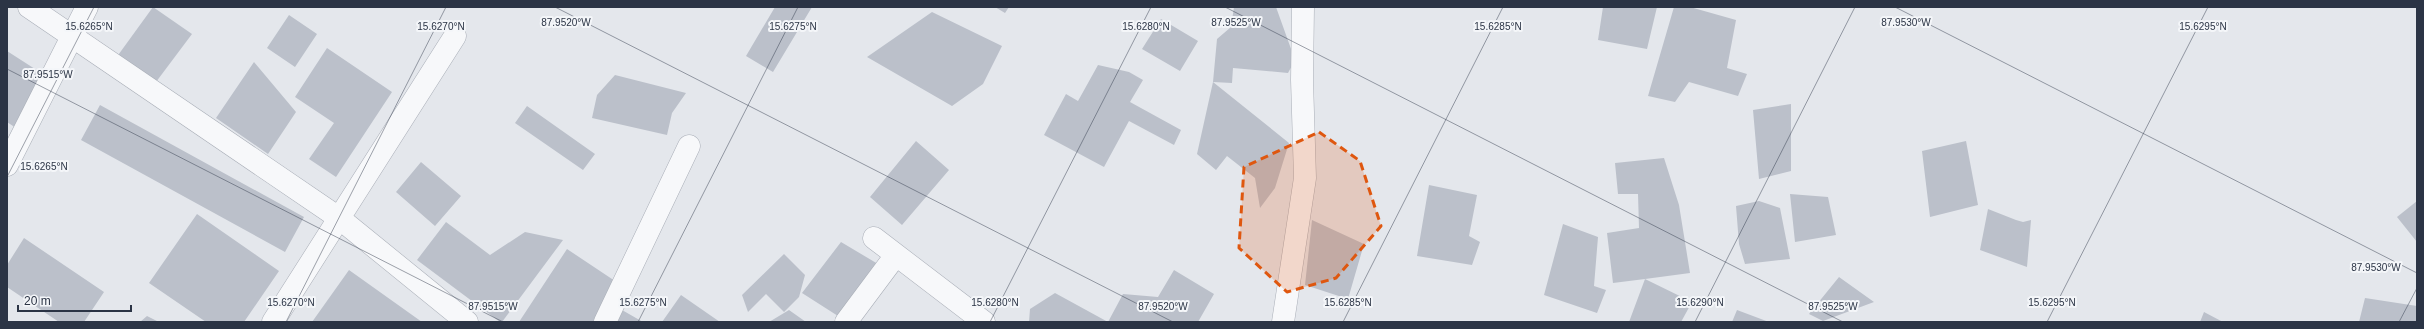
<svg xmlns="http://www.w3.org/2000/svg" width="2424" height="329" viewBox="0 0 2424 329" font-family="Arial,sans-serif">
	<rect width="100%" height="100%" fill="#e4e7ec"/>
	<path fill="#bbc0ca" d="M153,7L192,34L153,86L116,58Z
		M775,7H812L773,72L746,56Z
		M995,7H1009L1005,13Z
		M1234,7H1276L1295,60L1288,73L1233,68L1232,83L1213,82L1217,39L1231,27Z
		M1603,7H1657L1647,49L1598,40Z
		M1674,7H1690L1736,20L1727,68L1747,74L1738,96L1689,82L1675,102L1648,96Z
		M932,12L1002,46L983,84L952,106L867,57Z
		M289,15L317,34L295,67L267,48Z
		M1161,19L1198,41L1180,71L1142,49Z
		M327,48L392,92L336,177L309,159L334,123L295,97Z
		M7,51L49,78L16,128L7,122Z
		M254,62L296,112L268,154L216,118Z
		M1098,65L1129,72L1143,80L1130,102L1181,130L1174,145L1129,121L1104,167L1044,135L1066,94L1078,101Z
		M615,75L686,93L672,113L667,135L592,118L597,95Z
		M1213,82L1289,143L1275,188L1260,208L1255,178L1227,156L1216,170L1197,154Z
		M1791,104V171L1759,179L1753,110Z
		M100,105L304,217L285,252L81,140Z
		M527,106L595,154L583,170L515,123Z
		M916,141L949,170L902,225L870,197Z
		M1966,141L1978,205L1930,217L1922,151Z
		M1664,158L1679,205L1690,273L1645,279L1692,302L1681,322H1629L1645,279L1613,283L1607,233L1639,228L1638,194H1618L1615,163Z
		M421,162L461,196L435,226L396,192Z
		M1429,185L1477,195L1469,236L1480,242L1472,265L1417,256Z
		M1790,194L1828,197L1836,235L1795,242Z
		M1759,201L1780,208L1790,259L1745,264L1739,244L1736,206Z
		M2417,201V242L2397,217Z
		M1988,209L2016,220L2023,222L2031,220L2027,267L1980,250Z
		M197,214L279,271L244,322H206L149,283Z
		M1312,220L1364,244L1348,299L1305,285Z
		M446,222L490,255L525,232L563,240L502,322H500L417,260Z
		M1563,224L1598,237L1594,286L1606,290L1597,313L1544,295Z
		M24,238L104,292L84,322H59L7,287V265Z
		M841,242L883,267L838,316L802,293Z
		M567,249L621,285L596,322H519Z
		M784,254L805,275L799,297L784,312L766,294L748,312L742,295Z
		M349,270L422,322H312Z
		M1174,270L1214,294L1198,322H1029L1030,309L1055,293L1108,322L1123,294L1158,297Z
		M1839,277L1874,302L1823,321L1809,314Z
		M681,295L720,322H662Z
		M2365,298L2417,306V322H2359Z
		M622,310L643,322H615Z
		M789,310L806,322H769Z
		M1737,310L1769,322H1732Z
		M2204,312L2223,322H2200Z
		M147,316L159,322H140Z"/>
	<g fill="none" stroke-linecap="round" stroke-linejoin="round">
		<defs>
			<path id="street" d="M29,7L339,218L467,322
				M7,165L87,7
				M874,238L984,322
				M273,322L455,36
				M605,322L689,146
				M846,322L896,255
				M1283,322L1305,178L1302,80L1303,7"/>
		</defs>
		<use href="#street" stroke="#a9aeb7" stroke-width="23"/>
		<use href="#street" stroke="#f7f8fa" stroke-width="22"/>
	</g>
	<path fill="#df570f" fill-opacity="0.2" stroke="#df570f" stroke-width="3" stroke-dasharray="8 5" stroke-linejoin="round" d="M1319,132L1360,161L1381,226L1336,278L1287,292L1239,248L1244,167Z"/>
	<path fill="none" stroke="#2b3445" stroke-width="1" stroke-opacity="0.45" d="M555,7L1173,322M1225,7L1843,322M1895,7L2417,273M7,69L503,322M7,177L94,7M286,322L446,7M638,322L798,7M990,322L1151,7M1343,322L1503,7M1695,322L1855,7M2047,322L2208,7M2399,322L2417,288"/>
	<g font-size="10" text-anchor="middle" fill="#2b3445" stroke="#f4f6f9" stroke-width="4" stroke-linejoin="round" paint-order="stroke">
		<text x="566" y="26">87.9520°W</text>
		<text x="1236" y="26">87.9525°W</text>
		<text x="1906" y="26">87.9530°W</text>
		<text x="89" y="30">15.6265°N</text>
		<text x="441" y="30">15.6270°N</text>
		<text x="793" y="30">15.6275°N</text>
		<text x="1146" y="30">15.6280°N</text>
		<text x="1498" y="30">15.6285°N</text>
		<text x="2203" y="30">15.6295°N</text>
		<text x="48" y="78">87.9515°W</text>
		<text x="44" y="170">15.6265°N</text>
		<text x="2376" y="271">87.9530°W</text>
		<text x="291" y="306">15.6270°N</text>
		<text x="643" y="306">15.6275°N</text>
		<text x="995" y="306">15.6280°N</text>
		<text x="1348" y="306">15.6285°N</text>
		<text x="1700" y="306">15.6290°N</text>
		<text x="2052" y="306">15.6295°N</text>
		<text x="493" y="310">87.9515°W</text>
		<text x="1163" y="310">87.9520°W</text>
		<text x="1833" y="310">87.9525°W</text>
	</g>
	<rect width="2424" height="329" fill="none" stroke="#2b3445" stroke-width="16"/>
	<path d="M18 305v6h113v-6" fill="none" stroke="#2b3445" stroke-width="2"/>
	<text x="24" y="305" font-size="12" fill="#2b3445" stroke="#f4f6f9" stroke-width="3" paint-order="stroke">20 m</text>
</svg>
